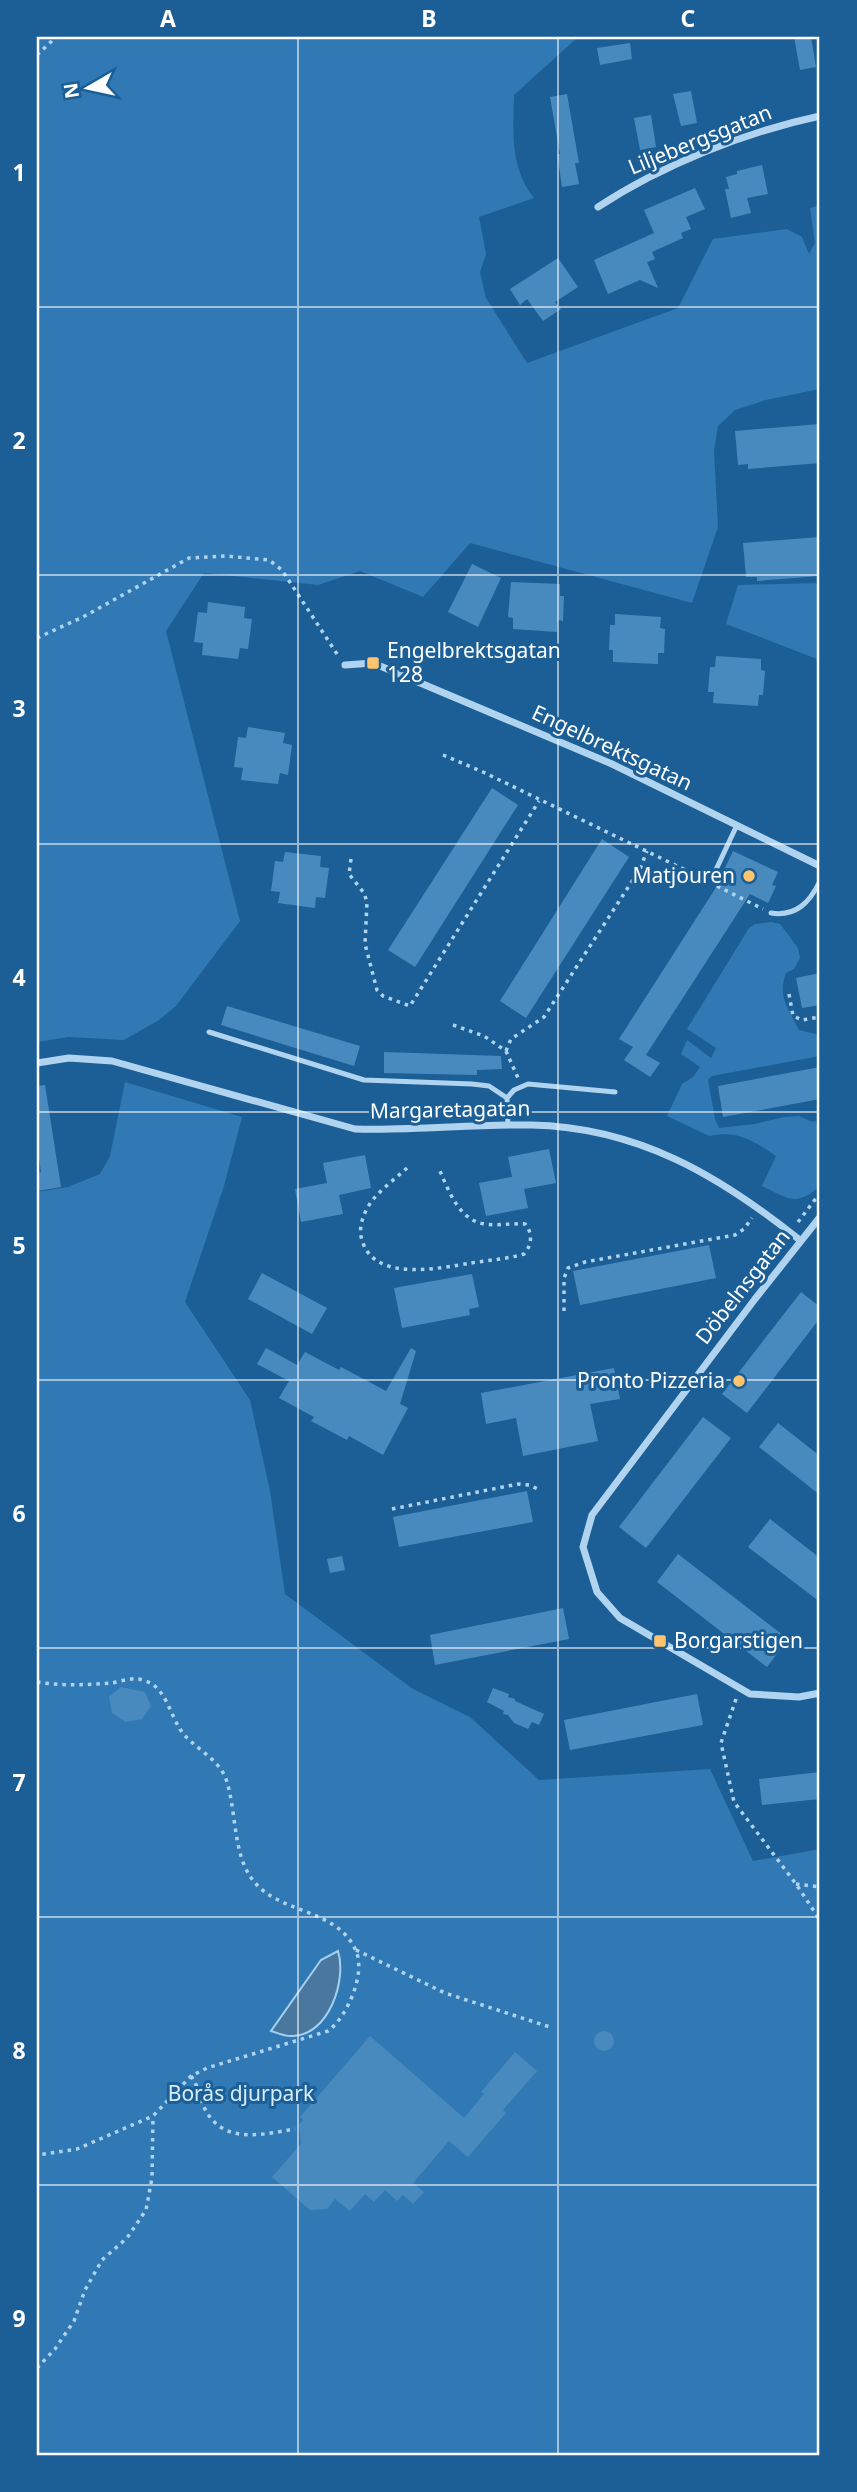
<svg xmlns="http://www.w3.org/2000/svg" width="857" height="2492" viewBox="0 0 857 2492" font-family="'Noto Sans',sans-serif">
	<rect width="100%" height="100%" fill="#1c5f96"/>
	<path fill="#3079b4" d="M37,37H578L514,95C513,132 510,168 534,198L479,217L486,254L480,272L486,298L527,363L678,308L713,239L787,229L802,237L809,254L815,243L810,208L820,205V389L766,400L735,410L718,426L714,450L718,527L692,603L470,543L423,597L360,571L318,585L204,573L166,631L240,921L176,1006L159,1020L124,1040L68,1037L37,1042Z
		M820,583V699L817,659L726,624L738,585Z
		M771,922L780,924L798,948L800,958L794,969L786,973C777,997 789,1010 799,1030L820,1035V1056L712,1076L708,1080L715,1119L719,1128L755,1124L784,1117L799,1116L810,1121L820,1122V1186C796,1207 789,1199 762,1186L776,1156C752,1140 738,1130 709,1136L667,1116L682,1084L693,1077L700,1067L681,1054L687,1040L711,1058L716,1048L687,1029L749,928L755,924Z
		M125,1082L242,1117L224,1186L185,1302L250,1400L270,1491L285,1594L413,1689L470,1717L539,1780L710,1769L753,1861L820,1849V2455H37V1192L68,1187L100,1174L110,1156Z"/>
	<path fill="#49779e" stroke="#a3d0f1" stroke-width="2" d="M338,1951C347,1980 329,2035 293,2036C285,2037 278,2033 271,2031L321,1960Z"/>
	<path fill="#498abe" d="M794,37H811L816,67L800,70Z
		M630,43L632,59L600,65L597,48Z
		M691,91L697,123L681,126L673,94Z
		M567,94L579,163H575L579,184L562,187L557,154H560L550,97Z
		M651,115L656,147L640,150L634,118Z
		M762,165L768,194L747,198L751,213L731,218L725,189H729L726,177L737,174V171Z
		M695,188L705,209L686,217L691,229L681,233L683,238L652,252L655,259L647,262L658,288L640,280L608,294L594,260L654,233L644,210Z
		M558,258L578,287L555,302L561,309L543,321L527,299L520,305L510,289Z
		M820,424V463L748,469V464L738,465L735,431Z
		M820,537V576L757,581V577H746L743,543Z
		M472,564L501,578L478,627L448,612Z
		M511,582L560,584V596H564L563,621L558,620L557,632L513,629V618L508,617Z
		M208,602L245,607L244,618L252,619L248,649L240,648L238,659L202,655L203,643L194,642L198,612L207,613Z
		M615,614L661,617L660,628L665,629L664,653H658V664L613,662V650H609L610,625H615Z
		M716,656L761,659V670L765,671L763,695H759L758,706L713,703L714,692H708L710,667H715Z
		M248,727L285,733L283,743L292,745L288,775L280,773L278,784L241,780L243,768L234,767L238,737L246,738Z
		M492,788L518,805L415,967L388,950Z
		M602,839L629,857L526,1018L500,1001Z
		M733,851L778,872L772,885L776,886L768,903L750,894L646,1055L660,1063L650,1077L624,1060L633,1047L619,1039L715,889Z
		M285,852L321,856L320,867L329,868L325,898L316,897L315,908L278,903L280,892L271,891L275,861L283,862Z
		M820,973V1005L802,1008L796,978Z
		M227,1006L360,1046L354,1066L221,1025Z
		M384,1052L501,1056L502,1069L477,1070V1075L384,1073Z
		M820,1067V1099L723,1117L718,1086Z
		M45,1085L61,1187L37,1191V1173L41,1172L37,1144V1086Z
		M549,1149L556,1183L524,1189L528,1208L486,1216L479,1183L512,1177L508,1157Z
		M365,1155L371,1188L339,1195L343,1214L301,1222L295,1189L327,1183L323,1163Z
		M709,1245L716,1278L580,1305L573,1271Z
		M262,1273L327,1308L312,1334L248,1299Z
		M472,1274L479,1307L469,1309L470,1315L402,1328L394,1288Z
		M801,1292L820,1307V1318L747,1413L722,1394Z
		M266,1348L297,1365L305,1352L339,1370L341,1367L386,1391L411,1348L416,1351L400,1404L408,1408L383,1455L349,1436L347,1440L311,1421L314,1417L279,1398L289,1381L257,1364Z
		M614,1368L620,1399L590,1404L598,1441L523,1456L516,1418L486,1424L481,1393Z
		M703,1417L731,1438L646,1548L619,1527Z
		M778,1423L820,1456V1495L759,1447Z
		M527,1491L533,1522L399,1547L393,1517Z
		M770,1519L820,1558V1602L748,1547Z
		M678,1554L788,1639L767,1667L657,1582Z
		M342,1556L345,1570L330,1573L327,1559Z
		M563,1608L569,1639L435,1665L430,1635Z
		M121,1687L145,1692L151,1706L142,1719L126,1722L112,1713L109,1697Z
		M493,1688L509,1694L508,1697L515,1699V1701L544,1714L539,1725L532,1722L528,1729L514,1723L508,1715L503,1714L504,1711L487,1702Z
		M697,1694L703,1725L570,1750L564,1720Z
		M820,1772V1799L762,1805L759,1779Z
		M594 2041a10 10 0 1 1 20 0a10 10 0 1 1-20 0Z
		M370,2036L464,2118L484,2094L481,2092L515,2052L537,2071L503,2110L506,2113L468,2157L449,2141L413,2183L424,2192L413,2204L403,2195L397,2201L385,2190L374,2202L365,2194L350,2211L335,2199L327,2209L310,2210L272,2177L301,2144L299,2125L303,2120L300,2117Z"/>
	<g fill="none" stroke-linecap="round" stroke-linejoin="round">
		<path stroke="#b0d4f0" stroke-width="3.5" stroke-dasharray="3.5 5" stroke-linecap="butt" d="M37,55L56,37
			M37,638L83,617L189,558L226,556L269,560L282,570L339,657
			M443,755L483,772L704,879
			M351,859L349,874L364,893L367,902L365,944L377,990L383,996L410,1006L539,801
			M717,886L763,909
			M789,994L793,1016L802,1020L820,1017
			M453,1025L484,1036L506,1051L518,1078
			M506,1051L511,1039L544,1017L640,869L647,851
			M407,1168C395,1179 381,1189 371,1202C363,1214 357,1229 363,1243C377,1282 440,1268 471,1263C489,1260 507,1259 524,1254C532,1245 533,1233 525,1224C512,1223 498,1226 485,1224C460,1221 449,1192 440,1171
			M798,1222L820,1193
			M564,1311V1278L568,1268L585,1262L735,1235L744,1229L752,1218
			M392,1509L518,1484L529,1485L540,1490
			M37,1682C61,1686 86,1685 111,1683C119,1682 129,1678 137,1679C141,1679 149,1682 152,1684C166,1693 171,1715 180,1729C191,1747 218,1757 226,1779C236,1808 233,1851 250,1876C274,1915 337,1906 356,1951C366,1974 347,2017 328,2031L207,2068L191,2076L153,2116L77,2149L37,2155
			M736,1699L721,1743L734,1802L796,1884L820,1920
			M796,1884L820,1887
			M356,1950L445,1993L553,2028
			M191,2076C199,2087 200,2100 206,2111C225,2145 264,2134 295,2129
			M37,2368L55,2349L74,2321L85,2290L102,2260L127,2238L146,2210L152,2178L153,2116"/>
		<path stroke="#b0d4f0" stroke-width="5" d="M713,876L737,825
			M771,913C796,917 810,902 820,881
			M209,1032L364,1080L472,1084L489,1086L507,1098L508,1125
			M507,1098L514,1090L528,1084L615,1092"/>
		<path stroke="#b0d4f0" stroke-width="7" d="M598,207C662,165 745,132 820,116
			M345,665L373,663L612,764L820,866
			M37,1063L69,1058L112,1061L355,1129C414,1131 473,1124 531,1125C638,1127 720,1176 801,1241
			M820,1217L755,1299L592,1515L583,1547L597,1592L620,1618L750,1694L799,1697L820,1693"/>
	</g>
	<path fill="none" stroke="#fff" stroke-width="2" stroke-opacity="0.55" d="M298,37V2455M558,37V2455M37,307H820M37,575H820M37,844H820M37,1112H820M37,1380H820M37,1648H820M37,1917H820M37,2185H820"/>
	<g fill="#ffc56e" stroke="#1c5f96" stroke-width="2.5">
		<rect x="366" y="656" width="14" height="14" rx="3.5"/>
		<circle cx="749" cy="876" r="7"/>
		<circle cx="739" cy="1381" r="7"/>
		<rect x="653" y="1634" width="14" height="14" rx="3.5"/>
	</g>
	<g text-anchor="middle" stroke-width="6" stroke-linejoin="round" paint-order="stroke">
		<g font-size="21" fill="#fff" stroke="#1c5f96">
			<text transform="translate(700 140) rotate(-22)" y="7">Liljebergsgatan</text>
			<text transform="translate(612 748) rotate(25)" y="7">Engelbrektsgatan</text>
			<text transform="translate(450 1110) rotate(-1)" y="7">Margaretagatan</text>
			<text transform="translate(743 1287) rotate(-52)" y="7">Döbelnsgatan</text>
		</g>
		<g font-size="21" fill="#fff" stroke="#1c5f96" text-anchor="start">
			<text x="387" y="658">Engelbrektsgatan<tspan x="387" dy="24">128</tspan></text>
			<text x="735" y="883" text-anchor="end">Matjouren</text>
			<text x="725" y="1388" text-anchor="end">Pronto Pizzeria</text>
			<text x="674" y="1648">Borgarstigen</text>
		</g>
		<g font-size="21" fill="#d6ebfb" stroke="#1c5f96">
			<text x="241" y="2101">Borås djurpark</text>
		</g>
	</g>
	<rect width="857" height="2492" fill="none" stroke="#1c5f96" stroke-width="77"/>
	<g transform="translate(88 88) rotate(261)" stroke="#1c5f96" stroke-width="5" paint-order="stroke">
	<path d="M0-5L12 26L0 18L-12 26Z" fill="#ffffff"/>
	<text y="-10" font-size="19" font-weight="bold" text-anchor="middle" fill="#ffffff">N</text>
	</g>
	<rect x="38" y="38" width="780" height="2416" fill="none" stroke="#fff" stroke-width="2.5"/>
	<g font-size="23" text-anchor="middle" font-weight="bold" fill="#fff">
		<text x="168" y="27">A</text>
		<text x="429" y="27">B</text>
		<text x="688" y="27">C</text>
		<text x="19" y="181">1</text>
		<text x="19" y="449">2</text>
		<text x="19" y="717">3</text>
		<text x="19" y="986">4</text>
		<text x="19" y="1254">5</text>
		<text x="19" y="1522">6</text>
		<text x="19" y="1791">7</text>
		<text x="19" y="2059">8</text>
		<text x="19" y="2327">9</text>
	</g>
</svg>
